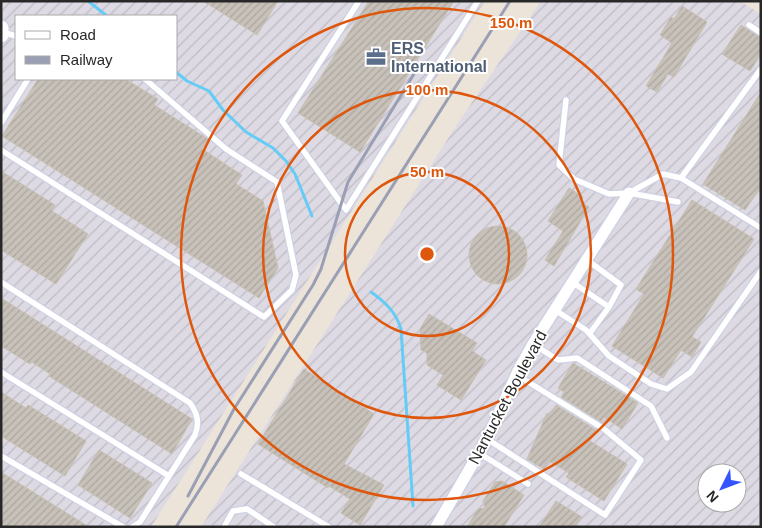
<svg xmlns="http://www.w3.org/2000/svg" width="762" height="528" viewBox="0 0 762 528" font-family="Arial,sans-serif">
	<defs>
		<pattern id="industrial-furrows" width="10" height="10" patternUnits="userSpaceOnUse" patternTransform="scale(1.25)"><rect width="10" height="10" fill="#dddae4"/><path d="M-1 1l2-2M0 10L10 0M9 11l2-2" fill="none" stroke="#bebbc4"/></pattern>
		<pattern id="building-hatch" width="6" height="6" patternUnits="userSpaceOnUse" patternTransform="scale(1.25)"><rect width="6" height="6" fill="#c7c1b9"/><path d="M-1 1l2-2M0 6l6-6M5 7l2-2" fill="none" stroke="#aba69f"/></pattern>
	</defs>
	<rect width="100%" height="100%" fill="#ece4d9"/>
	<path fill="url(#industrial-furrows)" fill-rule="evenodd" d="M1,1H485L151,527H1ZM16,16H176V79H16Z
		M541,1H740L761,14V527H201L456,126ZM707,473H737V503H707Z"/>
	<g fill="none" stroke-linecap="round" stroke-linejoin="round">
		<path stroke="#64ccf6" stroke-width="3" d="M88,1L107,16
			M176,72L187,81L209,91L223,110L246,132L273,148L286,161L295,174L312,216
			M371,292C385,302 396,312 401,329L413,506"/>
	</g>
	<path fill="url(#building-hatch)" stroke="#c7c0b3" d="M203,1H278L257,35Z
		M369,1H454L360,152L298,113Z
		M682,6L707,22L674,77L668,74L657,92L646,86L672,43L660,35L671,17L674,19Z
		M741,25L761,38V54L750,71L722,54Z
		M38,79H125L158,99L154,105L208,139L202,149L242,175L236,184L263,201L278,268L259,298L2,136Z
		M761,92V187L745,210L703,184Z
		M1,171L55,205L52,211L88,234L56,284L1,250Z
		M569,188L583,197L580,202L589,207L554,266L545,260L563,231L548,221Z
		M692,200L754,239L692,337L701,342L692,357L681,350L663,378L612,346L644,294L636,289Z
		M469 255a29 29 0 1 1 58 0a29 29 0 1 1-58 0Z
		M1,298L192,419L172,454L49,376L50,374L32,362L30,364L1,346Z
		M429,314L477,343L472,351L486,360L461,400L437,385L443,375L427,365V353L421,350L420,329Z
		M573,363L638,403L622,429L604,417L601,422L561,397L564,392L558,388Z
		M304,369L374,414L344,464L384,485L360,525L341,513L350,499L329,486L328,488L258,444Z
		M1,392L26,408L28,405L86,441L65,476L1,436Z
		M556,405L596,430L590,441L627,464L604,501L566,477L569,473L549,461L544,469L527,459L547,413L550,415Z
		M99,450L152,483L130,518L78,485Z
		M1,472L89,527H1Z
		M502,481L524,495L504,527H467L478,509L485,508L483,501L495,482Z
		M556,501L582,517L576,526L539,527Z"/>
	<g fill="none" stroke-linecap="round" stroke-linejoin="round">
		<defs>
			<path id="service" d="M359,1L282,121L346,210L478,1
				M749,25L761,33
				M2,32L16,36
				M761,69L681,178L761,228
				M566,100L559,165L574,179L609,194L629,193L678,202
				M1,123L28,79
				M1,150L264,317L292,290L296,275L277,182L226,149L145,79
				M629,193L663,174L681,178
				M587,260L621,285L609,307
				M1,282L190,403C197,413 200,422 195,435L140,522L132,527
				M572,282L609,307L590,333
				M555,310L586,330L609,356L651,384L667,389L691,372L761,271
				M533,344L558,360L577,358L651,406L667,438
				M1,372L169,476
				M487,439L605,515L641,460L604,429L517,375
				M479,453L528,484
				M1,456L123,527
				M241,474L329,527
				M224,527L233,511L247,509L274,527"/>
			<path id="minor" d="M436,527L487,439L519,369L533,344L629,193"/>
			<path id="tertiary" d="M1,28V35"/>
		</defs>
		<use href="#service" stroke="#ced1e3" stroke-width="8"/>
		<use href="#minor" stroke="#ced1e3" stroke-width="14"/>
		<use href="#tertiary" stroke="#ced1e3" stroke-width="18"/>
		<use href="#service" stroke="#fff" stroke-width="5.5"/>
		<use href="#minor" stroke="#fff" stroke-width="11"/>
		<use href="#tertiary" stroke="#fff" stroke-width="15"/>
		<path stroke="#9b9fb4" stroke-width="3" d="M188,496L234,409L313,285L321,269L348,182L417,69
			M176,527L510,1"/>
	</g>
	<g fill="none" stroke="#de570d" stroke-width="2.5">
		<circle cx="427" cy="254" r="82"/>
		<circle cx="427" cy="254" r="164"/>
		<circle cx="427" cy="254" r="246"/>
	</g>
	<defs>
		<symbol id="office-bare" viewBox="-9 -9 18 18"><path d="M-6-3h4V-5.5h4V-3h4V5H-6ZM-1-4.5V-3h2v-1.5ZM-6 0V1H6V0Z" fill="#5c6f8a" stroke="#fff" stroke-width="2.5" paint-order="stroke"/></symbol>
	</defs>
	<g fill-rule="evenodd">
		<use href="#office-bare" x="362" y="43" width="28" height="28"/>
	</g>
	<g text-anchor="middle" stroke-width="4" stroke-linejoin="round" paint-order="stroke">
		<g font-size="16" font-weight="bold" fill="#4e5e75" stroke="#fff" text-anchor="start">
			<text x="391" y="54">ERS<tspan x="391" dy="18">International</tspan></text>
		</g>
		<g font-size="16" fill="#282828" stroke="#fff">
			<text transform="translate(507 397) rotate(-62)" y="6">Nantucket Boulevard</text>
		</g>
	</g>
	<circle cx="427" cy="254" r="8" fill="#de570d" stroke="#fff" stroke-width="2.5"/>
	<g font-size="15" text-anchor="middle" font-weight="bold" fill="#de570d" stroke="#fff" stroke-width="4" stroke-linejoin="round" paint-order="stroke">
		<text x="511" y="28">150 m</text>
		<text x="427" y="95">100 m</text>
		<text x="427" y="177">50 m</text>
	</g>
	<rect width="762" height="528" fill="none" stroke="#282828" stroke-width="5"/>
	<rect x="15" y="15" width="162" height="65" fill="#ffffff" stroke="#a9a9a9"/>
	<rect x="25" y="31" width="25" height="8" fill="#ffffff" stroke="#a9a9a9"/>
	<text x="60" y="40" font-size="15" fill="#282828">Road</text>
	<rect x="25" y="56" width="25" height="8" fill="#9b9fb4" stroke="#a9a9a9"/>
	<text x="60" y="65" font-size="15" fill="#282828">Railway</text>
	<g transform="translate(722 488) rotate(228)"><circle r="24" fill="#ffffff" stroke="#a9a9a9"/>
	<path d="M0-4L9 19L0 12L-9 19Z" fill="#3354ff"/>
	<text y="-8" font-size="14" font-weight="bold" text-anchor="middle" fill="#282828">N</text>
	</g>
</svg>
